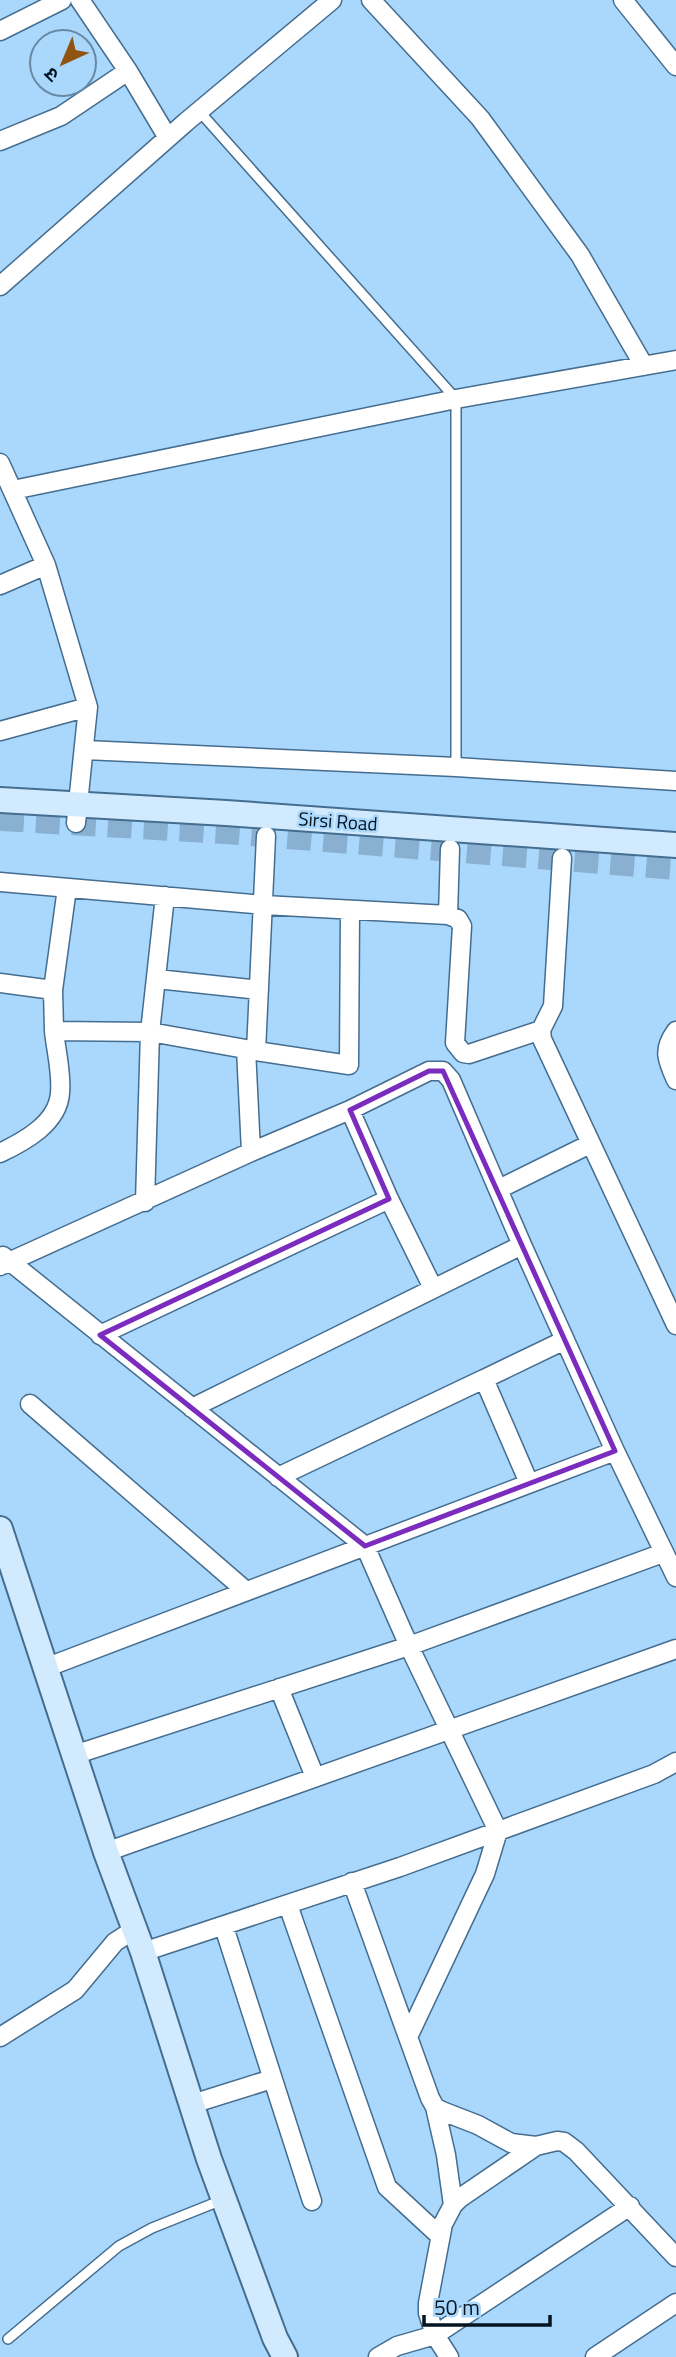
<svg xmlns="http://www.w3.org/2000/svg" width="676" height="2357" viewBox="0 0 676 2357" font-family="'Titillium Web','Noto Sans Devanagari',sans-serif">
	<rect width="100%" height="100%" fill="#aad7fc"/>
	<g fill="none" stroke-linecap="round" stroke-linejoin="round">
		<path stroke="#89b0d0" stroke-width="24" stroke-dasharray="24 12" stroke-linecap="butt" d="M0,819L226,832L676,868"/>
		<defs>
			<path id="lane" d="M199,111L456,399V767
				M8,2339L119,2246L152,2228L222,2200"/>
			<path id="street" d="M80,0L128,71L168,138
				M371,0L480,118L580,255L644,366
				M623,0L676,66
				M0,31L62,0
				M0,141L61,116L128,71
				M0,286L186,122L332,0
				M0,463L46,565L88,707L76,823
				M13,490L456,399L676,360
				M0,585L46,565
				M0,731L88,707
				M85,750L456,767L676,781
				M562,858L553,1006L541,1030L542,1039L676,1325
				M0,882L264,905L448,915L450,849
				M67,888L53,990L54,1031L150,1032L256,1051L349,1065L350,911
				M448,915L458,919L462,926L455,1043L463,1053L469,1054L541,1030
				M157,979L259,990
				M0,983L53,990
				M676,1031C662,1050 667,1060 676,1080
				M246,1049L251,1152
				M256,1051L266,836
				M350,1110L389,1199L433,1288
				M0,1153C25,1141 58,1123 60,1093C62,1073 56,1051 54,1031
				M499,1189L590,1144
				M145,1202L150,1032L165,896
				M3,1256L365,1546L409,1646L498,1831L485,1874L408,2037
				M0,1266L251,1152L350,1110L429,1071H443L451,1080L522,1245L615,1451L45,1668
				M100,1335L389,1199
				M484,1379L565,1340
				M30,1404L246,1591
				M192,1408L522,1245
				M615,1451L676,1577
				M278,1477L484,1379L529,1483
				M279,1688L315,1777
				M74,1755L409,1646L663,1553
				M106,1852L676,1649
				M352,1882L430,2098L435,2107L442,2111L478,2125L511,2143L536,2146L557,2141L564,2142L576,2151L676,2257
				M288,1905L387,2187L440,2236
				M224,1927L312,2201
				M143,1952L400,1867L654,1774L676,1762
				M0,2037L75,1990L115,1942L135,1929
				M192,2104L272,2079
				M435,2107L446,2155L453,2205
				M378,2357L397,2346L435,2335L630,2206
				M449,2357L435,2335L428,2313V2303L443,2224L453,2205L460,2198L536,2146
				M595,2357L676,2303"/>
			<path id="secondary" d="M0,800L226,813L676,845
				M0,1529L106,1852L143,1952L209,2159L275,2338L285,2357"/>
		</defs>
		<use href="#lane" stroke="#446d8f" stroke-width="12"/>
		<use href="#street" stroke="#446d8f" stroke-width="21"/>
		<use href="#secondary" stroke="#446d8f" stroke-width="28"/>
		<use href="#lane" stroke="#fff" stroke-width="9"/>
		<use href="#street" stroke="#fff" stroke-width="18"/>
		<use href="#secondary" stroke="#d2eafd" stroke-width="24"/>
	</g>
	<path fill="none" stroke="#7b2cbf" stroke-width="5" stroke-linejoin="round" d="M429,1071H443L615,1451L365,1546L100,1335L389,1199L350,1110Z"/>
	<g text-anchor="middle" stroke-width="5" stroke-linejoin="round" paint-order="stroke">
		<g font-size="19" fill="#041421" stroke="#aad7fc">
			<text transform="translate(338 821) rotate(4)" y="7">Sirsi Road</text>
		</g>
	</g>
	<g transform="translate(63 63) rotate(224)"><circle r="33" fill="#aad7fc" stroke="#6889a4" stroke-width="2"/>
	<path d="M0-5L12 26L0 18L-12 26Z" fill="#8f5510"/>
	<text y="-10" font-size="19" font-weight="bold" text-anchor="middle" fill="#041421">उ</text>
	</g>
	<path d="M424 2315v10h126v-10" fill="none" stroke="#041421" stroke-width="3.5"/>
	<text x="434" y="2315" font-size="21" fill="#041421" stroke="#aad7fc" stroke-width="5" paint-order="stroke">50 m</text>
</svg>
